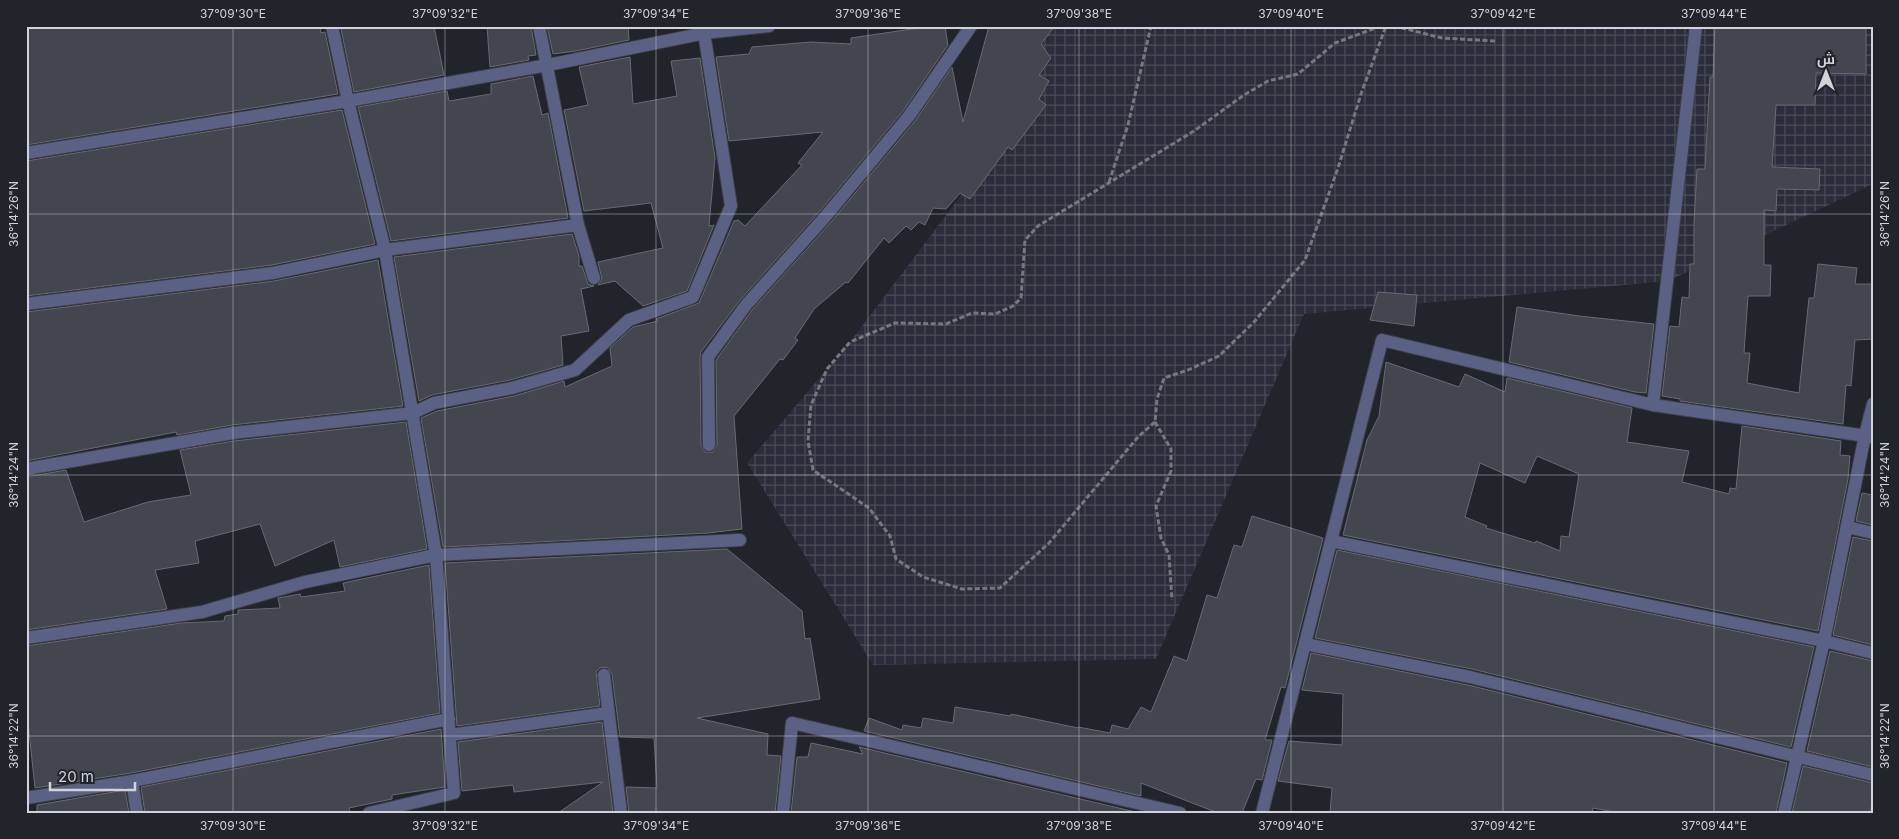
<svg xmlns="http://www.w3.org/2000/svg" width="1899" height="839" viewBox="0 0 1899 839" font-family="Inter,Cairo,sans-serif">
	<defs>
		<pattern id="industrial-grid" width="8" height="8" patternUnits="userSpaceOnUse" patternTransform="scale(1.25)"><rect width="8" height="8" fill="#2b2d3b"/><path d="M0 4h8M4 0v8" fill="none" stroke="#494b57"/></pattern>
	</defs>
	<rect width="100%" height="100%" fill="#22242c"/>
	<path fill="url(#industrial-grid)" d="M1030,26H1873V184L1668,281L1304,314L1156,659L873,665L747,463L850,342L1038,94Z"/>
	<path fill="#44464f" stroke="#676973" fill-rule="evenodd" d="M26,26H320L321,33L325,32L338,94L26,145Z
		M353,26H434L444,75L354,92L341,29Z
		M487,26H531L536,55L528,56L529,60L490,67Z
		M547,26H628L629,40L576,51L553,54Z
		M932,26H945L948,45L903,111L819,212L740,300L701,352L700,357L701,445L705,452H713L717,445L716,360L752,310L831,222L915,121L952,67L963,122L989,26H1055L1041,44L1051,58L1039,75L1049,81L1039,99L1046,105L1012,150L1008,147L970,199L960,193L946,209L933,208L925,225L919,222L911,230L906,226L889,243L884,238L848,283L846,282L814,309L795,338L798,340L783,360L780,359L734,416L742,529L708,533L443,547L421,418L437,411L514,396L564,381L565,387L612,366L610,348L633,327L658,321L656,319L699,303L734,221L738,220L745,226L802,165L798,163L823,132L729,141L716,57L749,54L752,47L811,42L851,44V38Z
		M1715,26H1841V28H1866V74L1816,73L1815,105H1776L1772,167L1820,169L1819,190L1777,189L1776,211L1764,210V265H1771L1770,296H1748L1744,353H1750L1747,383L1799,393L1809,298H1814L1818,264L1857,268L1855,284H1873V339L1855,340L1851,386L1846,385L1843,424L1680,401V399L1662,396L1670,326L1679,327L1682,297L1689,298L1690,264H1694V224L1697,169H1705L1710,77H1713Z
		M630,57L633,104L677,96L671,61L700,58L715,158L709,226L714,225L687,291L643,306L615,281L598,285L602,279L598,262L663,248L651,203L584,211L564,110L588,105L579,67Z
		M533,76L542,115L548,113L568,218L391,241L358,107L447,91L449,101L491,94V84Z
		M342,110L375,244L272,265L26,296V161Z
		M572,234L579,256V266H582L588,284L594,286L581,289L589,331L561,336L563,365L510,380L432,395L419,401L394,257Z
		M378,260L403,406L232,425L177,435L176,432L26,461V312L274,281Z
		M1378,292L1417,295L1414,326L1370,320Z
		M1517,307L1579,316L1654,324L1646,393L1635,392L1509,362Z
		M1386,362L1459,387L1465,374L1505,392L1507,378L1632,408L1627,442L1689,451L1682,482L1729,494L1730,488L1736,489L1742,426L1841,441L1840,455L1850,456L1848,479L1818,631L1343,535L1367,440L1379,416ZM1537,456L1579,474L1569,537L1561,536L1560,551L1536,541L1535,543L1486,528L1487,526L1465,517L1480,463L1525,483Z
		M406,422L427,549L340,567L334,540L275,566L260,524L195,541L199,563L155,570L167,609L26,630V477L66,470L84,522L148,502L191,495L180,450L234,441Z
		M1862,493L1873,495V525L1856,521Z
		M1252,516L1323,538L1285,688L1281,687L1265,740H1272L1262,780L1256,779L1242,813H1218L1141,783V796L864,731L869,718L902,730L903,725L921,728L923,718L953,723L955,707L1011,716V714L1078,728V727L1110,733L1112,725L1128,729L1141,707L1151,712L1174,656L1187,661L1207,595L1217,598L1234,545L1242,547Z
		M1853,537L1873,541V645L1833,635Z
		M727,549L802,611L805,639L810,638L820,699L697,718L768,734L767,755L781,756L775,813H629L626,787L657,788L654,738L620,737L612,674L607,667L600,668L596,672L600,706L457,726L445,563Z
		M1337,550L1814,647L1791,747L1472,669L1315,638Z
		M429,565L440,713L131,773L35,788L26,703V646L181,623L224,621L225,616L238,614V610H239L280,608L278,598L300,594L301,597L345,591L343,583Z
		M1830,651L1873,661V767L1807,751Z
		M1311,653L1468,685L1787,763L1776,813H1619L1593,808L1592,813H1330L1332,788L1278,781L1289,741L1342,745L1343,694L1302,690Z
		M602,722L613,813H558L603,782L514,792L513,785L462,791L458,742Z
		M441,729L445,787L392,795V799L349,808L350,813H145L141,787Z
		M811,743L863,754L859,747L1140,813H791L797,757H808Z
		M1803,766L1873,783V802L1869,813H1792Z
		M125,790L129,813H37V805Z"/>
	<g fill="none" stroke-linecap="round" stroke-linejoin="round">
		<defs>
			<path id="minor" d="M332,26L348,101L385,250L436,555L454,793L369,813
				M539,26L578,225L594,278
				M26,153L348,101L548,65L705,33L769,26
				M26,304L273,273L385,250L578,225
				M1653,405L1696,26
				M709,445L708,357L746,305L825,217L909,116L971,26
				M26,469L233,433L413,413L434,403L512,388L575,370L629,320L693,297L731,206L703,26
				M1847,527L1873,533
				M1331,541L1824,641L1873,653
				M26,638L202,612L305,582L436,555L740,540
				M1305,644L1470,677L1873,775
				M604,675L621,813
				M450,735L608,713
				M132,781L137,813
				M26,798L132,781L449,719
				M783,813L792,723L1180,813
				M1262,813L1382,340L1653,405L1873,437
				M1784,813L1824,641L1865,435L1873,404"/>
		</defs>
		<use href="#minor" stroke="#3e4048" stroke-width="14"/>
		<path stroke="#76787e" stroke-width="3" stroke-dasharray="5 2.5" stroke-linecap="butt" d="M1381,26L1335,43L1298,74L1268,81L1244,95L1194,131L1038,226L1025,240L1021,298L1013,306L995,314L972,313L946,324L895,323L850,342L827,369L811,405L808,441L813,470L869,508L890,536L896,559L923,577L962,589L1000,588L1049,543L1138,437L1155,422L1157,399L1164,378L1188,370L1219,356L1254,322L1305,260L1338,168L1361,94L1386,26
			M1394,26L1442,38L1495,41
			M1109,182L1128,125L1151,26
			M1155,422L1171,449V471L1156,506L1161,538L1169,555L1172,600"/>
		<use href="#minor" stroke="#5b6185" stroke-width="12"/>
	</g>
	<path fill="none" stroke="#d1d3d8" stroke-width="1" stroke-opacity="0.45" d="M233,26V813M445,26V813M656,26V813M868,26V813M1079,26V813M1291,26V813M1503,26V813M1714,26V813M26,214H1873M26,475H1873M26,736H1873"/>
	<rect width="1899" height="839" fill="none" stroke="#22242c" stroke-width="55"/>
	<g transform="translate(1826 72)" stroke="#22242c" stroke-width="4" paint-order="stroke">
	<path d="M0-4L9 19L0 12L-9 19Z" fill="#d1d3d8"/>
	<text y="-8" font-size="14" font-weight="bold" text-anchor="middle" fill="#d1d3d8">ش</text>
	</g>
	<path d="M50 782v8h85v-8" fill="none" stroke="#d1d3d8" stroke-width="2.5"/>
	<text x="58" y="782" font-size="15" fill="#d1d3d8" stroke="#22242c" stroke-width="4" paint-order="stroke">20 m</text>
	<rect x="28" y="28" width="1844" height="784" fill="none" stroke="#d1d3d8" stroke-width="2"/>
	<g font-size="12" text-anchor="middle" fill="#d1d3d8">
		<text x="233" y="18">37°09'30"E</text>
		<text x="445" y="18">37°09'32"E</text>
		<text x="656" y="18">37°09'34"E</text>
		<text x="868" y="18">37°09'36"E</text>
		<text x="1079" y="18">37°09'38"E</text>
		<text x="1291" y="18">37°09'40"E</text>
		<text x="1503" y="18">37°09'42"E</text>
		<text x="1714" y="18">37°09'44"E</text>
		<text transform="translate(14 214) rotate(-90)" y="4">36°14'26"N</text>
		<text transform="translate(1885 214) rotate(-90)" y="4">36°14'26"N</text>
		<text transform="translate(14 475) rotate(-90)" y="4">36°14'24"N</text>
		<text transform="translate(1885 475) rotate(-90)" y="4">36°14'24"N</text>
		<text transform="translate(14 736) rotate(-90)" y="4">36°14'22"N</text>
		<text transform="translate(1885 736) rotate(-90)" y="4">36°14'22"N</text>
		<text x="233" y="830">37°09'30"E</text>
		<text x="445" y="830">37°09'32"E</text>
		<text x="656" y="830">37°09'34"E</text>
		<text x="868" y="830">37°09'36"E</text>
		<text x="1079" y="830">37°09'38"E</text>
		<text x="1291" y="830">37°09'40"E</text>
		<text x="1503" y="830">37°09'42"E</text>
		<text x="1714" y="830">37°09'44"E</text>
	</g>
</svg>
